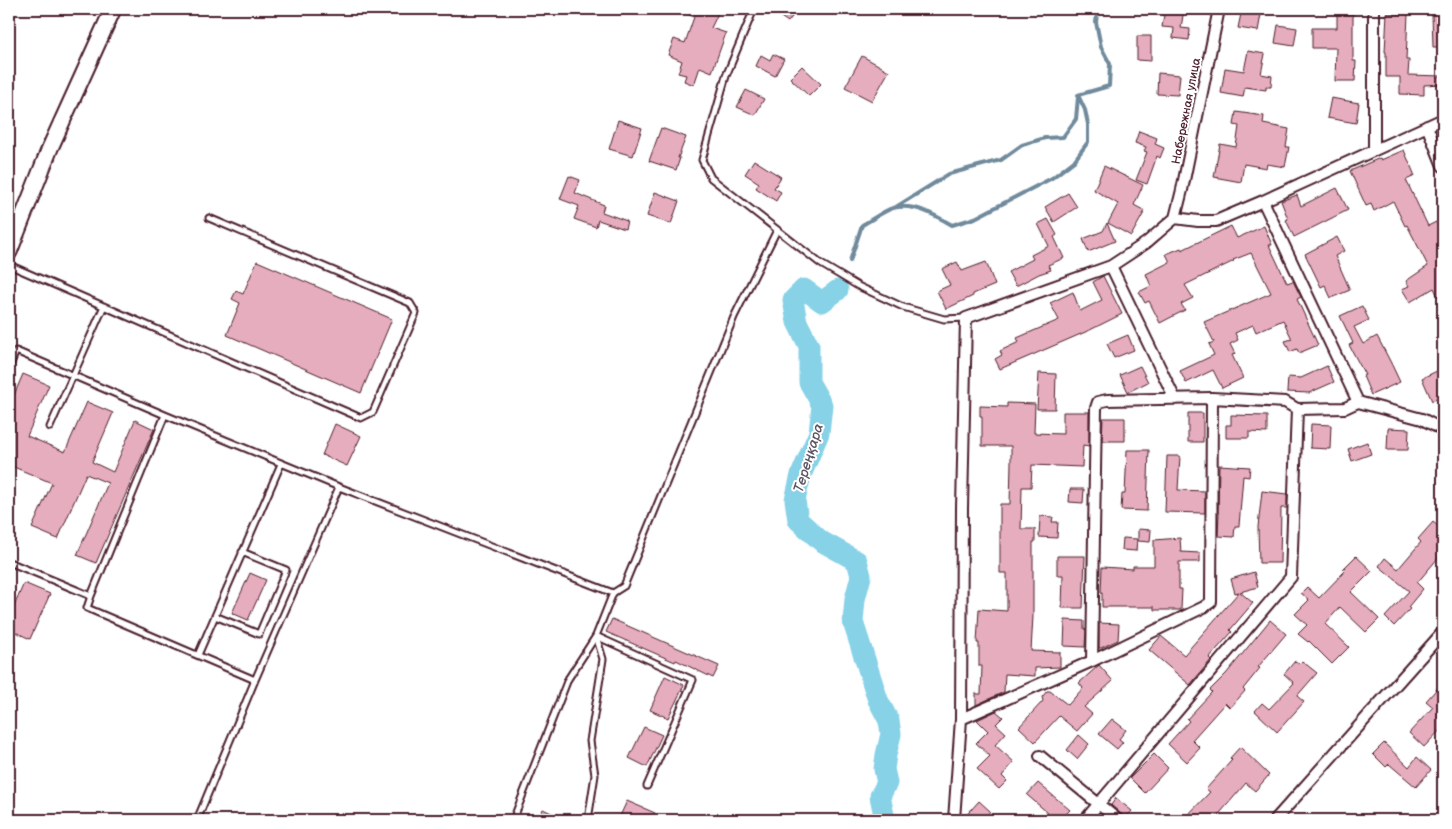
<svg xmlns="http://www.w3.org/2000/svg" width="1452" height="829" viewBox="0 0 1452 829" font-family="'Balsamiq Sans',sans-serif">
	<rect width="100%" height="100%" fill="#fff"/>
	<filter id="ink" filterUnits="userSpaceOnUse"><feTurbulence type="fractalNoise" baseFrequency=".02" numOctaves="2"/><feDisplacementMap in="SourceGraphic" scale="10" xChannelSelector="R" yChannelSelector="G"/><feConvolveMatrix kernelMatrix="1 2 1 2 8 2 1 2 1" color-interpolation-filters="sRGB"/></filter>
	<g filter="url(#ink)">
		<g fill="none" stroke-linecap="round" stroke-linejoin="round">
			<path stroke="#6f8a9c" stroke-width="4" d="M896,207L949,174L1001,160L1022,145L1045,138L1063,137L1076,119L1078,97
				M850,261L862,225C872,220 883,211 893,208C914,203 935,215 952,225L975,218L1052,178L1074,161L1088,142V124L1085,110L1078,95L1109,86L1110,64L1101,47L1096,22L1098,9"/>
			<path stroke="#87d2e7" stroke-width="21" d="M838,290L822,302L804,289L793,300L797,322L809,346V382L822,405L819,433L801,475L795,500L798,520L821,541L857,561L861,576L855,599L853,622L878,700L889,721L891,734L886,755L884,769L887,783L880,796L885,820"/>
		</g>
		<path fill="#e6adbe" stroke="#4a1f2b" d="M676,9H720L711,28L726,33L712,72L700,67L694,85L684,81L686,75L678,73L682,61L668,55L674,39L685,43L694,17Z
			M769,9H798L788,22Z
			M1165,9H1184L1181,28L1190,29L1189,40L1173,38L1174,28L1162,27Z
			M1242,9H1262L1258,31L1238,28Z
			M1387,13L1408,14L1406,60H1409L1408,75L1443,76V84L1424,85V95L1400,94V77H1386V52H1385Z
			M1337,14H1353V61H1356L1355,81H1335L1336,48H1312V28H1337Z
			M1432,14H1443V47H1433Z
			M1278,25L1297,28L1294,46L1275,43Z
			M1137,36H1151V61L1137,60Z
			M1248,51L1265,54L1261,74L1272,76L1271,87H1266V90L1245,87L1243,97L1221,93L1225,68L1244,71Z
			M773,54L784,59L775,76L756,66L761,55L770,60Z
			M862,56L889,71L872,101L845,87Z
			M802,66L821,84L809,96L790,78Z
			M1158,73L1180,75L1178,95L1157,94Z
			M746,90L764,99L755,115L737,107Z
			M1331,98L1359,103L1356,123L1327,118Z
			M1236,112L1264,116L1263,124L1289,129L1286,147H1289L1285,167L1267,164L1266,168L1244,164L1241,182L1214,177L1220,144L1236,147L1239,126L1234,125Z
			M618,120L642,128L633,156L609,149Z
			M661,128L686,137L678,158H680L676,170L649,161Z
			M1139,131L1157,138L1155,144L1164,148L1160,158L1157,156L1147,184L1136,180L1147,152L1144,151L1146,147L1135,143Z
			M1404,150L1415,176L1406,180L1428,226L1436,222L1443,235V307L1434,288L1410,302L1402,289L1409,286L1406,281L1428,266L1407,225L1405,226L1393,201L1374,211L1371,204L1366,206L1350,171L1380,158L1381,160Z
			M754,160L781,177L774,188L781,192L776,201L756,188L759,183L745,174Z
			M1104,166L1143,185L1134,205L1145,211L1131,236L1108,223L1118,204L1094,190Z
			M569,176L580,180L575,193L604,205L602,212L627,221L625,229L598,220L596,227L574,219L579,206L560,199Z
			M1337,188L1348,210L1294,237L1286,220L1288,219L1281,201L1297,195L1301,206Z
			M655,192L679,201L671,224L647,216Z
			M1068,193L1077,207L1054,222L1045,207Z
			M1048,219L1057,235L1054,237L1064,258L1048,265L1051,270L1039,274L1016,286L1008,272L1033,259L1031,255L1049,246L1038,224Z
			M1107,223L1115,241L1088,252L1083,239L1103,231Z
			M1231,226L1237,238L1264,226L1272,245H1269L1287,283L1293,281L1301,297L1297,299L1318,345L1299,353L1297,349L1290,352L1285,341L1292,339L1283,320L1256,332L1253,325L1235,333L1238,340L1230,344L1235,354L1232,355L1243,378L1222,388L1213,370L1186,383L1180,371L1214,355L1209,344L1214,342L1204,322L1271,293L1251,253L1233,260L1234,261L1185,285L1193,298L1181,304L1185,310L1160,323L1149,301L1145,303L1139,292L1151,286L1146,274L1170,262L1166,254L1181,248L1182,250Z
			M1337,237L1344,251L1335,256L1350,290L1331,298L1325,285L1321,287L1305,254Z
			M257,261L392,319L361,393L227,335L240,303L232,299L236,291L243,294Z
			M957,262L962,271L986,262L995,285L973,294V296L946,309L937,291L950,285L942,269Z
			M1103,276L1122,314L1090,330L1000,369L995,359L1002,355L1000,351L1019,342L1017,338L1059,320L1050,303L1073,292L1080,311L1102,300L1093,282Z
			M1362,306L1369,320L1354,327L1363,344L1377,336L1391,363L1400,382L1371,395L1363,376L1365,375L1349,345L1353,343L1340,316Z
			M1128,335L1134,350L1114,358L1107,344Z
			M1140,366L1148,382L1128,392L1120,375Z
			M1327,366L1334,382L1309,393L1287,392L1288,377L1301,378Z
			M1437,371L1443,385V396L1432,401L1422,378Z
			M1039,373L1056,374L1055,409H1037Z
			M23,374L49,385L27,436L65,452L87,402L113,413L92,462L113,472L135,420L154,429L96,563L77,555L108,483L86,474L58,539L32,528L52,483L9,465V407Z
			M1007,403L1035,404L1034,433L1063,434V412H1089V446L1083,445L1082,467L1032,465L1031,487H1022L1021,529H1035V542H1033V616L1031,651L1060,652V667L1035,668V676L1005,674L1004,692L976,705V693L978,694H981L982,666H979V643H977L979,609L1007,611V573H1000V504H1010L1011,462V446H982V416H980V406L1007,407Z
			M1188,413H1203V442H1188Z
			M1231,415L1267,416V433L1249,432V438H1226V425H1231Z
			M1103,418H1125V441H1102Z
			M335,424L361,436L347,466L322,455Z
			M1311,424L1331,425L1330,449L1310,448Z
			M1388,428L1409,429L1408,450H1387Z
			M1367,442L1371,454L1352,461L1348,449Z
			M1127,450H1149L1147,511L1121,510L1122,494H1125Z
			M1167,456H1180L1178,490L1205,491V513L1165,512Z
			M1219,465L1250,467L1249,477L1243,476L1239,526H1235L1234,537L1218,536L1219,513H1218Z
			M1070,489H1084L1083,503L1069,502Z
			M1262,491L1287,494V508H1281L1280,563H1259L1258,527Z
			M1040,516L1053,517L1052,522H1058L1057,538L1039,537Z
			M1433,522L1443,530V560L1439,557L1417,583L1423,589L1408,607L1410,609L1394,626L1385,617L1409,591L1379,566L1385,558L1398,569L1421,542L1418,539Z
			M1138,529L1151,530L1150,542L1138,541Z
			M1123,538L1137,539L1136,551L1122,550Z
			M1180,538L1181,552L1200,553V562H1179V589H1182L1181,610H1154V607H1102V593H1101L1102,567L1133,569V566H1154V540Z
			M1057,556H1085L1083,608H1062L1063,575H1057Z
			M1356,556L1372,571L1351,592L1379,619L1366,632L1340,607L1325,624L1349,647L1332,664L1309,641L1308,642L1298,634L1307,625L1295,614L1309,600L1301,593L1307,587L1319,598L1345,571L1343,569Z
			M1254,572L1258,587L1240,592L1253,603L1230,630L1232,632L1209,658L1211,660L1190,685L1149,650L1161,636L1184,655L1239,592L1235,593L1231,579Z
			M250,573L266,580L248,620L232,613Z
			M24,583L50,594L30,639L9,629V618Z
			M612,619L719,666L713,678L676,660L675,662L606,632Z
			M1065,620L1084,621V629L1086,630L1085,647L1064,646Z
			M1270,620L1286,634L1258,667L1260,668L1243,689L1245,691L1230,708L1225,703L1192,740L1200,748L1187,762L1168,744L1189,721L1187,719L1212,692L1210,690L1226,674Z
			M1099,623L1119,624L1118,640L1101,648H1099Z
			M1295,661L1299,664L1302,661L1317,673L1297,696L1304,702L1277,732L1255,711L1262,703L1269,709L1294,683L1284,674Z
			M1099,665L1113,681L1084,707L1092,714L1077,731L1059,716L1035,742L1019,727L1043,701L1042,697L1047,691H1050L1068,705L1083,688L1079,683Z
			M665,676L684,685L668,718L650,710Z
			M1443,682V727L1424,747L1409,733L1433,707L1426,701Z
			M996,711L1003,717L996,724L1006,733L995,745L1014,762L1002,776L1007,781L999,789L977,769L990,756L976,743L988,731L977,720Z
			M1112,719L1126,730L1119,739L1123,742L1117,749L1099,734Z
			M644,727L662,735L647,767L629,758Z
			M1079,735L1089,744L1077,759L1067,750Z
			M1384,743L1409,767L1417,757L1431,770L1416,787L1389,764L1386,767L1373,754Z
			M1240,747L1269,775L1255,791L1246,783L1214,820H1183L1210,792L1206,789L1232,760L1230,758Z
			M1154,754L1168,768L1145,793L1130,778Z
			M1038,783L1070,810L1066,814L1073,820H1053L1047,814L1048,813L1027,795Z
			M1116,798L1132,811L1125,819L1122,815L1111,805Z
			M627,801L655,813L652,820H629L620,816Z
			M979,801L990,811L988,814L995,820H962Z
			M543,809L566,820H538Z"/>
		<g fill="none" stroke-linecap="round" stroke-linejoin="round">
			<defs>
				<path id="lane" d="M754,9L726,76L702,160L711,178L821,264L858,286L903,307L944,319L966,318
					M9,265L361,418L373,412L416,313L410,303L209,218
					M9,368L16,351L165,415L339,487L255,680
					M50,427L104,306
					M339,487L613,593L624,586L734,317L777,230
					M9,562L91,596L87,608L255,680L197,820
					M91,596L165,415
					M215,616L259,634L286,570L242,552
					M596,636L693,680L647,786
					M198,655L281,464
					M513,820L568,679L596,636L613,593
					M588,820L595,775L590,741L603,659L596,636"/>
				<path id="street" d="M1427,126L1443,166
					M1374,150V9
					M1263,201L1358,402
					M1175,218L1182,190L1219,9
					M1111,266L1175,399
					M1092,661L1096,408L1098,402L1107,400L1212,398L1285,402L1297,409L1345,408L1358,402L1422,419L1443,430
					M961,719L1092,661L1204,607L1211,602L1212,398
					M1040,756L1118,820
					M954,820L961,719L962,508L966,318L1111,266L1146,243L1175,218L1198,221H1216L1263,201L1443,119
					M1085,820L1291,577L1297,409
					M1275,820L1443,632"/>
				<path id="secondary" d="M9,252L50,148L113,9"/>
			</defs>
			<use href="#lane" stroke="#4a1f2b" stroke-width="9"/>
			<use href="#street" stroke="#4a1f2b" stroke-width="14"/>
			<use href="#secondary" stroke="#4a1f2b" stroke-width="19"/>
			<use href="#lane" stroke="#fff" stroke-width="5"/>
			<use href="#street" stroke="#fff" stroke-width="10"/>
			<use href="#secondary" stroke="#fff" stroke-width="15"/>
		</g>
	</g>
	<g text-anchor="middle" stroke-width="4" stroke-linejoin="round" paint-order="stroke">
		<g font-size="12" fill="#4a1f2b" stroke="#fff">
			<text transform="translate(1186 111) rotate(-79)" y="4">Набережная улица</text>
		</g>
		<g font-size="14" font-style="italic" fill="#5c5563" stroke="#fff">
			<text transform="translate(808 458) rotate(-73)" y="5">Тереңқара</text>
		</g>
	</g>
	<rect width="1452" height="829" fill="none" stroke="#fff" stroke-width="30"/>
	<rect x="15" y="15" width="1422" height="799" fill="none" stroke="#4a1f2b" stroke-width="2" filter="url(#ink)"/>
</svg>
